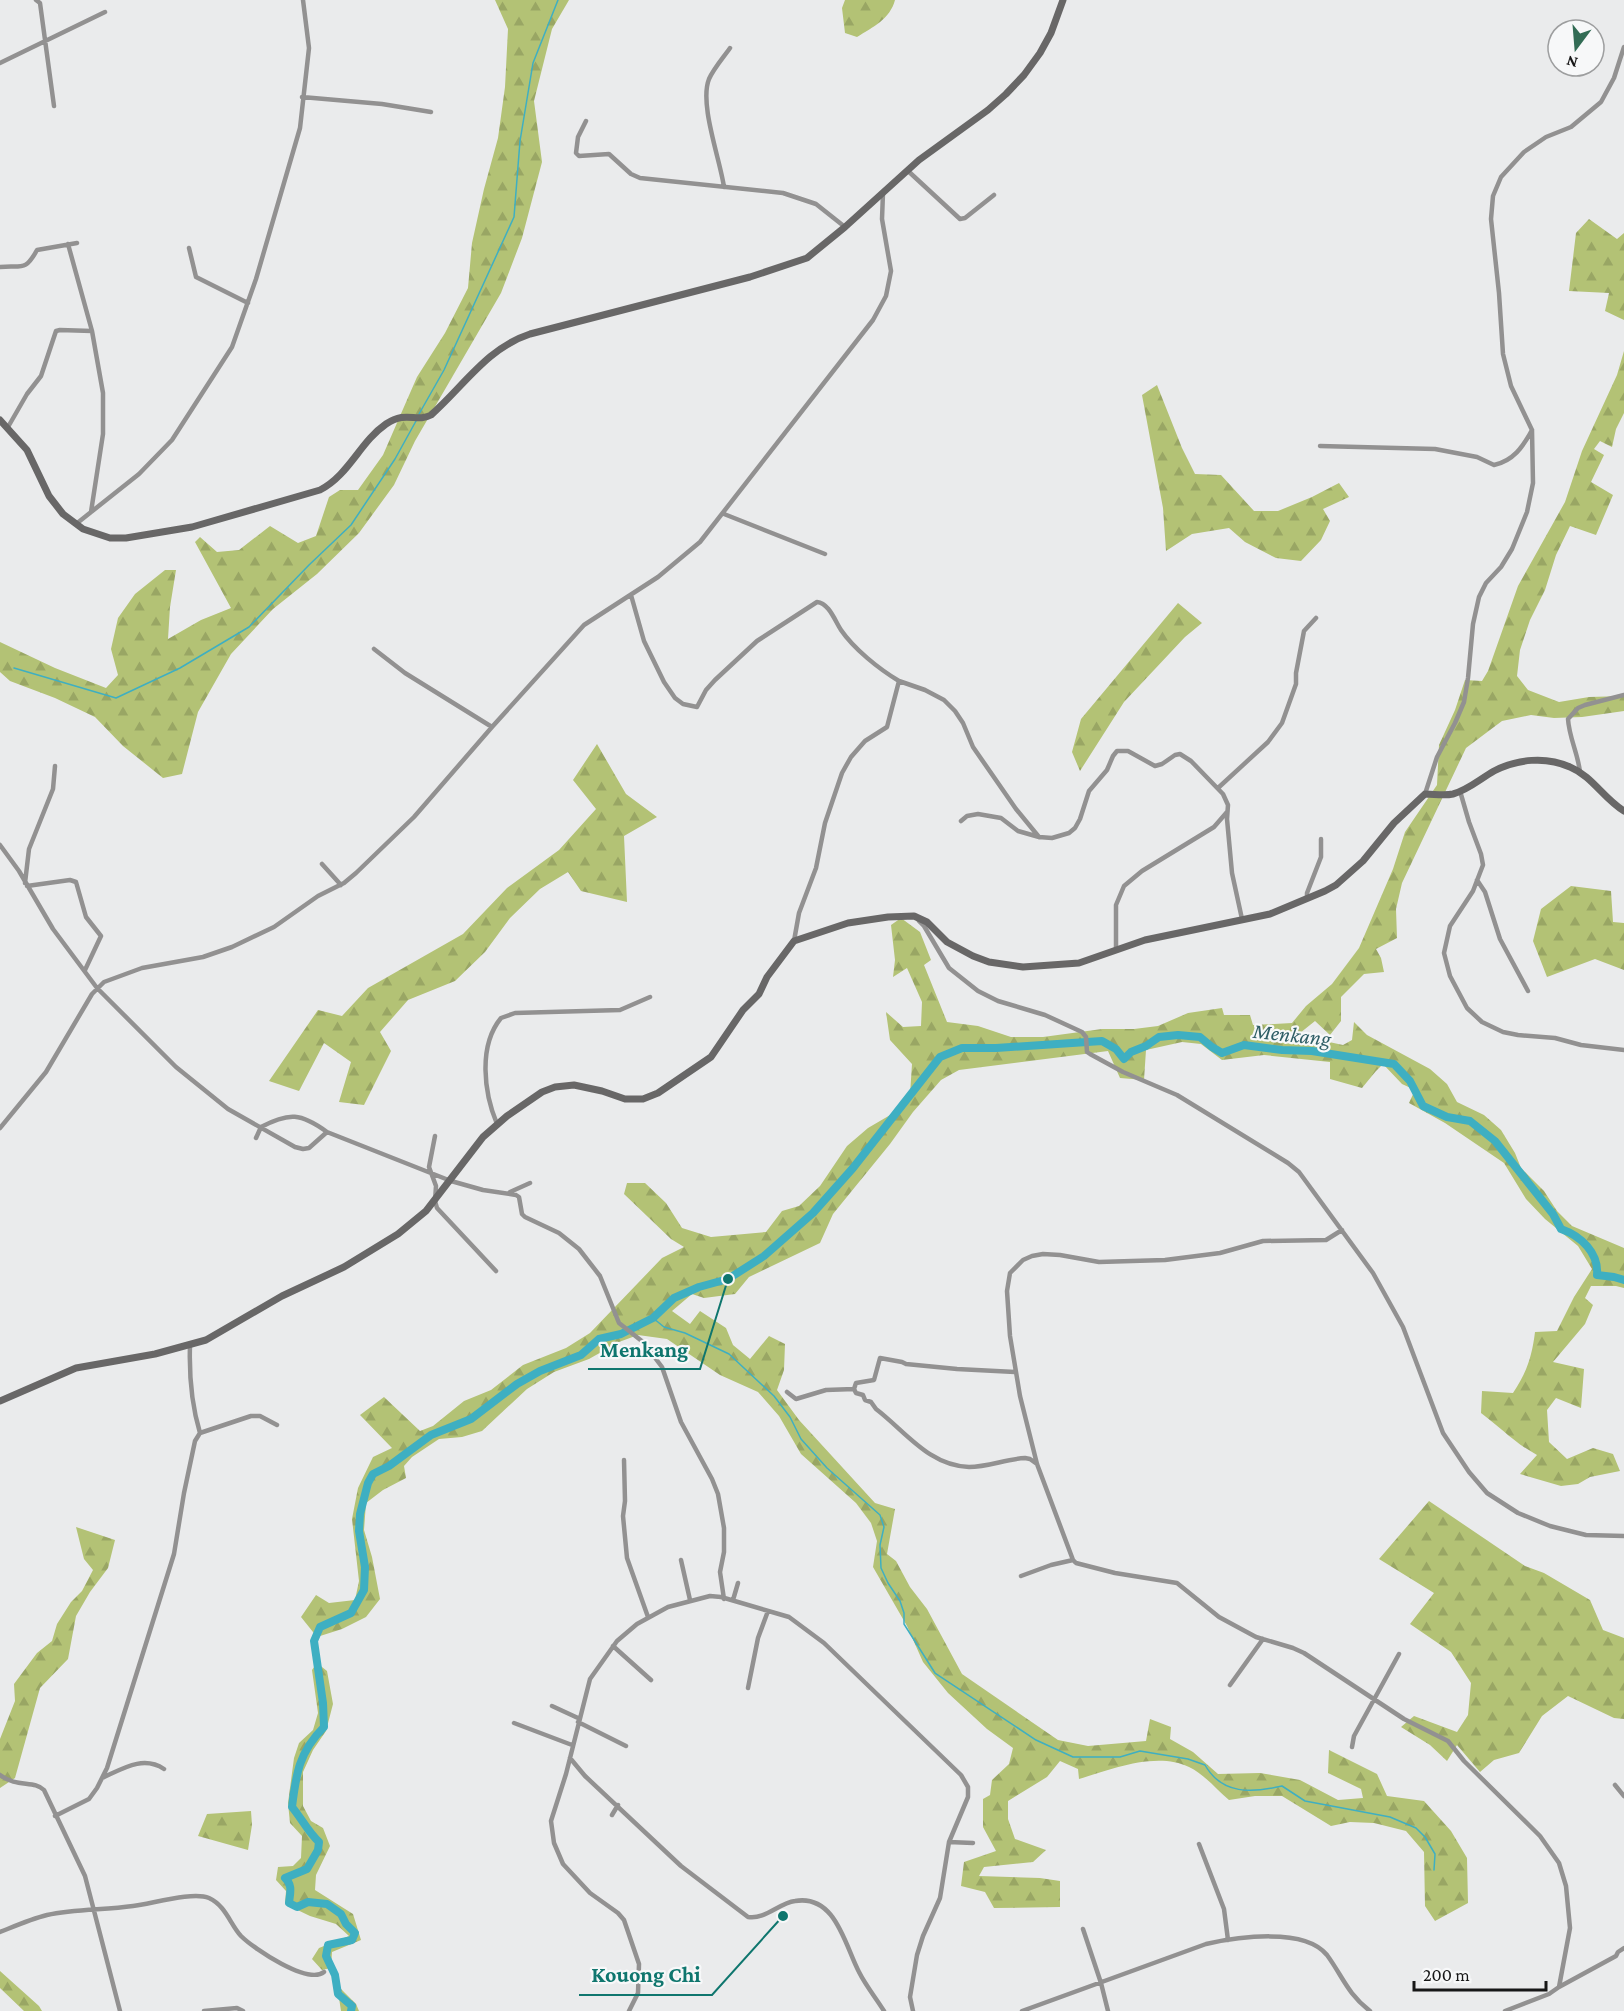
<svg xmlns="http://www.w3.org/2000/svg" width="1624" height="2011" viewBox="0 0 1624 2011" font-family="'Crimson Pro',serif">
	<defs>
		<pattern id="forest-firs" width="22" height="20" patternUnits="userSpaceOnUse" patternTransform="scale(1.5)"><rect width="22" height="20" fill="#b3c275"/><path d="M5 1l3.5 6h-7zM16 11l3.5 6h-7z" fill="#99a664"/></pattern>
	</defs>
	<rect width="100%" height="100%" fill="#eaebec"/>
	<path fill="url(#forest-firs)" d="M495,0H569L552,29L534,101L542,162L522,238L501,293L415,441L394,485L359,533L317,574L273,609L231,654L198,712L182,774L163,778L123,746L95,717L55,698L10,681L0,672V642L55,668L106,688L118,675L111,649L118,618L135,594L165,570H176L170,607L168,639L201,620L231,608L195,542L200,537L217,552L239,550L270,526L298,543L316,536L329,497L340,490H358L383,455L417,377L445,333L468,288L472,243L484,189L498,138L505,87L508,29Z
		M845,0H895C890,19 873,27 857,37L845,33L842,8Z
		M1589,219L1617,239L1624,233V320L1605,311L1609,293L1569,291L1576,233Z
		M1624,351V413L1616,429L1612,447L1600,441L1594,449L1604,455L1591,482L1613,495L1596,535L1570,526L1556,555L1545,590L1530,620L1520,650L1517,676L1528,690L1559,702L1589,697L1624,696V711L1582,717L1554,718L1531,715L1502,721L1466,748L1402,883L1396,909L1397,938L1376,949L1381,958L1384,972L1364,974L1341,997V1021L1330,1035L1315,1021L1300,1033L1315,1039L1343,1045L1352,1040L1354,1022L1367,1035L1430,1069L1447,1084L1457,1102L1484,1115L1501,1130L1515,1153L1521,1168L1544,1191L1557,1211L1572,1226L1624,1248V1288L1616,1286H1591L1585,1298L1593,1305L1585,1324L1553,1362L1584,1369L1581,1408L1556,1398L1547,1410L1549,1442L1567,1459L1593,1448L1613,1454L1620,1471L1590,1477L1578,1484L1561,1486L1520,1474L1537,1455C1516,1444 1500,1427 1481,1413L1482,1391L1513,1393C1527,1372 1532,1356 1535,1332L1557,1331L1574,1297L1592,1269L1578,1246L1545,1219L1526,1199L1504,1163L1445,1123L1409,1103L1415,1090L1402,1084L1383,1064L1376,1071L1362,1088L1330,1079V1062L1264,1055L1222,1060L1201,1044L1182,1042L1146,1050L1144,1080L1120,1078L1108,1051L959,1070L941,1080L913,1112L890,1144L833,1214L820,1243L749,1277L735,1294L704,1298L692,1294L672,1311L690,1324L700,1311L726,1328L733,1345L750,1359L769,1336L785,1344L784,1370L777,1390L799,1420L875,1503L895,1509L887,1554L896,1561L910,1587L927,1609L962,1674L1058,1740L1088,1746L1146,1741L1150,1719L1171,1727L1170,1739L1193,1752L1218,1774L1260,1773L1300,1780L1338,1800L1363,1798L1361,1789L1328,1773L1329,1750L1377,1774L1387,1796L1424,1801L1451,1831L1467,1858L1468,1903L1435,1921L1425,1906L1424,1852L1406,1831L1374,1823L1350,1822L1331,1826L1282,1796H1255L1229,1800C1217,1790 1204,1774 1189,1767C1157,1751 1111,1769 1079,1779L1078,1769L1060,1761L1047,1777L1008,1801V1819L1015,1839L1046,1850L1033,1862L984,1867L979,1876L1040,1878L1060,1881V1907L994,1908L985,1892L961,1886L964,1862L996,1851L983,1827V1799L990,1795L992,1780L1009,1764L1013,1748L987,1729L948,1693L923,1662L907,1626L873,1567L877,1541L871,1523L856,1503L801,1454L779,1416L758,1392L720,1375L667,1339L638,1335L619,1342L589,1359L554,1372L527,1389L482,1431L462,1437L439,1439L412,1457L404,1466L406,1478L383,1490L366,1503L364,1530L372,1557L380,1599L366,1617L342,1629L317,1637L301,1617L316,1595L329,1603L355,1600L359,1581L352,1519L358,1488L373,1457L392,1448L360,1415L384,1397L420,1431L433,1426L464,1401L491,1390L523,1365L566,1348L590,1333L662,1258L684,1247L671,1239L624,1194L627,1183H645L666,1203L682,1228L711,1237L766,1232L782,1211L799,1206L820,1186L847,1146L868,1128L897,1111L910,1095L912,1064L890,1040L886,1012L903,1027L921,1026L922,1002L907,968L893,977L895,960L891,925L901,918L920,932L931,960L924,965L947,1022L978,1026L1011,1037H1043L1102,1029H1134L1158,1026L1188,1013L1222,1008L1224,1015H1250L1253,1025L1292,1023L1306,1006L1332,984L1359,948L1393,869L1405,832L1437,785L1439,745L1455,710L1465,680L1482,681L1488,671L1518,586L1565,502L1582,451L1617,375Z
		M1157,385L1182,448L1195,474L1221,475L1254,511H1278L1312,497L1339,483L1349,497L1323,509L1330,521L1321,540L1301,561L1276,558L1245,542L1229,528L1192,534L1166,551L1163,508L1142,395Z
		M1178,603L1202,623L1185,637L1124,702L1080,771L1072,752L1081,719Z
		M597,744L626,794L657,817L624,836L627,902L581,891L568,872L540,889L510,918L485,952L455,981L408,1000L380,1032L391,1051L364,1105L339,1102L351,1062L324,1043L299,1091L269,1081L318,1010L342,1016L368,988L463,934L507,888L559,850L596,809L573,780Z
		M1571,886L1611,891L1613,922L1624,923V970L1595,959L1547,977L1533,941L1541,909Z
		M1429,1501L1525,1566L1544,1573L1590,1600L1603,1630L1624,1638V1719L1614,1718L1568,1696L1542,1716L1519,1753L1494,1760L1480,1772L1457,1745L1447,1761L1430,1745L1401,1727L1414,1716L1457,1732L1468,1715L1471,1683L1451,1652L1410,1624L1434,1593L1379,1559Z
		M76,1527L115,1540L108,1568L90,1592L76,1616L68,1659L40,1688L15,1778L0,1788V1739L15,1701L14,1684L37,1653L52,1641L57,1624L71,1602L82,1591L93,1570L84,1559Z
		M317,1663L327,1671L333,1704L326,1731L313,1750L303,1772V1806L311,1821L323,1828L330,1846L316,1875L315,1890L353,1914L361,1940L332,1952L331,1968L322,1970L312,1959L319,1948L349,1936L336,1924L310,1916L285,1904L286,1891L276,1880L278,1867L293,1866L301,1858L302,1836L290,1823L288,1803L294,1758L299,1743L313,1730L318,1713L312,1670Z
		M251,1811L252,1825L248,1850L198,1836L207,1814Z
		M0,1971L39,2006L42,2011H24L0,1988Z
		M337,1985L356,2004L359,2011H341Z"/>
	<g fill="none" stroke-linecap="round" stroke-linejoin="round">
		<path stroke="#3eafc2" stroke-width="1.5" d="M419,414L444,370L514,217L520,141L533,63L558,0
			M14,668L116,698L180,668L249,627L309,565L351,525L395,459L416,421
			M653,1318L664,1327L685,1333L729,1354L774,1396L790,1417L801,1439L827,1468L880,1515L884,1527L880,1545L881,1568L888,1583L900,1601L904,1613V1624L935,1673L1036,1740L1073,1757H1120L1140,1751L1188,1759L1205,1765C1222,1795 1252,1793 1282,1786L1305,1801L1390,1817L1416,1828L1425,1837L1435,1854L1434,1870"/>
		<path stroke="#3eafc2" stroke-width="8" d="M351,2011L352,2006L338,1994L335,1975L326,1956L328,1945L352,1940L355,1933L346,1924L341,1914L327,1904L308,1902L297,1907L289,1903C290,1893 293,1885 285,1878L307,1869L318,1850L319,1842C308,1832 302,1819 292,1807C296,1774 299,1752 324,1727L323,1703L314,1641L320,1627L351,1613L364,1590L365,1567L359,1531L360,1514L368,1483L373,1474L389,1466L431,1435L471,1419L517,1384L540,1371L581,1355L599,1339L621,1334L653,1318L674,1298L699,1287L728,1279L764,1256L813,1213L853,1168L940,1057L962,1048H996L1102,1041L1116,1049L1124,1059L1131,1052L1146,1046L1159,1037L1178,1035L1200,1037L1212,1047L1222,1053L1244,1045L1282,1050L1312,1051L1394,1064L1410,1081L1423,1106L1447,1117L1470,1121L1495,1141L1553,1214L1561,1229C1581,1236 1599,1253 1597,1275L1614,1277L1624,1280"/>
		<path stroke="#929191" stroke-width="4.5" d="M36,0L40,3L54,106
			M0,63L105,12
			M302,97L382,104L431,112
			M586,121L578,137L576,153L579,156L609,154L631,174L640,178L783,193L816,204L845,227
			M907,170L960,219L965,218L994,195
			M724,187C720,159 699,104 709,79C714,68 723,58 730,48
			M68,244L92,331L103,393V434L91,512
			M189,248L196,277L248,303
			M0,267C22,265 25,272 37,250L77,243
			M8,427L27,394L41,376L56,331L60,330L92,331
			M1320,446L1435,449L1477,457L1494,465C1513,461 1523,447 1532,430
			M724,514L825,554
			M76,524L139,474L172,440L232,347L256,279L300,128L309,48L303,0
			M631,595L644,641L664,682L675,698L683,704L697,707L706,690L715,680L757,641L817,602C829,603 835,621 841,630C854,649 879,669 899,681
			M374,649L405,673L492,727
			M1580,772C1578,754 1569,737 1568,719L1578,708L1585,705L1624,695
			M1218,788L1268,742L1282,723L1296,684V673L1304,631L1316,618
			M1460,791L1469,822L1481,854L1483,865L1473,891L1450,926L1444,953L1450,976L1467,1008L1482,1022L1503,1032L1518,1035L1555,1038L1581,1045L1624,1050
			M1425,794L1437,757L1455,723L1464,702L1468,678L1473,624L1479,597L1486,583L1501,567L1512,549L1527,512L1533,483L1532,430L1511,386L1503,354L1499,293L1491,219L1493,196L1501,177L1524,152L1546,137L1571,127L1601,102L1614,78L1624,47
			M961,821L967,816L978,814L1001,818L1018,831L1039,837L1052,838L1069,833L1075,828L1080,819L1089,791L1107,770L1113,756L1117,751H1128L1155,766L1162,764L1175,755L1180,754L1191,761L1223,794L1228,805L1227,819L1232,873L1242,919
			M0,845L19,871L53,929L97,988L176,1067L228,1109L295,1147L303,1149L309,1148L327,1132L451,1181L483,1190L516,1195L519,1197L522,1214L525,1217L559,1233L579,1249L600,1276L619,1323L643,1342L662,1367L681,1422L712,1479L718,1494L724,1528V1552L720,1572L724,1599
			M322,864L341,885
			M1477,880L1485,892L1500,939L1528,991
			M25,883L29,849L53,789L55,766
			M27,886L70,880L76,882L86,917L101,936L85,970
			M1307,898V893L1321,857V839
			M919,921L924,926L949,968L978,991L998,1001L1045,1015L1082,1032L1086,1037L1087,1052L1090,1054L1123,1072L1177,1095L1288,1163L1299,1172L1373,1273L1403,1327L1443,1433L1469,1472L1487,1493L1518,1513L1550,1526L1586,1535L1624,1536
			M794,941L799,913L816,868L825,823L842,773L851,757L865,741L887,727L899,681L925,690L944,700L955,711L963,723L973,747L1016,809L1039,837
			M1116,948V905L1124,886L1142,871L1214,827L1227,812
			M497,1124C484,1093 478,1046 501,1018L515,1013L620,1010L650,997
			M0,1128L46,1072L92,994L104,982L142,968L203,957L232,947L274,927L318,896L344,883L356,873L414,817L492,727L584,625L658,577L700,542L873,320L886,296L891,271L882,219L883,193
			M435,1136L429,1167L436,1186L435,1201L437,1208L496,1271
			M256,1138L261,1127C289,1112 301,1113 327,1132
			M510,1192L530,1183
			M1342,1230L1326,1240L1263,1241L1220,1253L1165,1260L1099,1262L1060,1255L1043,1254L1032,1256L1023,1260L1010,1273L1007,1291L1010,1336L1020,1396L1037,1464L1073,1560L1076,1563L1115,1573L1177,1583L1219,1617L1256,1637L1293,1648L1304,1653L1404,1719L1448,1741L1464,1761L1540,1836L1559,1863L1566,1886L1570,1928L1559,1987L1549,1994L1505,2011
			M854,1389L856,1383L874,1380L880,1358L902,1362L906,1364L957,1369L1015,1372
			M787,1392L796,1399L826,1390L854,1389L856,1393L863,1395L865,1400L871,1402L876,1409C905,1431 929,1466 969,1467C988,1467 1006,1459 1025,1458L1030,1459L1037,1464
			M200,1433L251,1416H260L277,1425
			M624,1460L625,1501L623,1516L627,1558L648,1617
			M681,1560L690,1600
			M1021,1576L1051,1565L1073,1560
			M733,1600L738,1583
			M613,1646L651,1680
			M1230,1685L1263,1639
			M748,1688L758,1638L768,1611
			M552,1706L578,1718
			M578,1722L626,1746
			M514,1723L572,1745
			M1352,1747L1354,1736L1399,1654
			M570,1758L585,1776L681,1866L748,1917C765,1920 779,1903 795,1901C836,1894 845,1946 859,1972C866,1986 876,1998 884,2011
			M0,1775C17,1788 34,1780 44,1790L85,1876L120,2011
			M102,1778C122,1769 143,1755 164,1769
			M1615,1785L1624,1796
			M612,1815L618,1805
			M55,1816L89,1799L97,1788L107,1768L174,1554L184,1493L195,1441L200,1433C191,1403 189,1375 190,1345
			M949,1842L973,1843
			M1199,1844L1224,1909L1228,1940
			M1083,1929L1101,1983L1108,2011
			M0,1932C15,1926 31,1919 47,1915C75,1909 104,1910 133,1906C151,1904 193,1891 209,1898C226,1906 230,1924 241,1936C254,1949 308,1985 324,1972
			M1559,1987L1616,1956L1618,1952L1624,1948
			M204,2011L237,2008L243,2011
			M629,2011L638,1993L639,1964L624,1920L618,1913L590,1893L563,1864L554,1843L551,1821L566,1774L590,1679L617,1641L637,1624L668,1607L710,1596L721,1597L789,1617L824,1643L961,1775L968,1787V1797L949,1842L940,1898L923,1936L917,1955L910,1997L913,2011
			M1022,2011L1206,1944C1237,1937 1305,1927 1327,1955C1343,1977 1347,1993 1370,2011"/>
		<path stroke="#686767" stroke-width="7" d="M0,420L27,450L49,496L63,514L83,529L110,538H126L192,527L320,490C349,475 360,442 386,424C407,410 416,423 431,415C463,387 487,348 530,334L750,277L807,258L845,227L919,160L988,110L1006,94L1024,75L1040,53L1051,33L1063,0
			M0,1401L76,1368L155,1354L206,1340L282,1296L344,1267L398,1234L426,1211L483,1137L507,1116L542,1092L555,1087L574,1085L602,1091L625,1099H643L658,1093L711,1057L743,1010L759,994L767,977L794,941L848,923L888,917L914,916L927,922L947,942L973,956L989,962L1023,967L1079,963L1145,940L1270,914L1325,891L1336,885L1363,861L1394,823L1425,794C1434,794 1444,796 1453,794C1468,790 1480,779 1494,771C1517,759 1546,756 1570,767C1592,776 1604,799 1624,811"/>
	</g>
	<g text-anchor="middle" stroke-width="4.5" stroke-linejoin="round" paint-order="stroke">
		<g font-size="22" font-style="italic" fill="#2f5e66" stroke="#f7f8f9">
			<text transform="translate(1292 1034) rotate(6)" y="8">Menkang</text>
		</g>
	</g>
	<path fill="none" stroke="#0f766e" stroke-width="2" d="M728 1279L700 1369H588M783 1916L712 1995H579"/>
	<g fill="#0f766e" stroke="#f7f8f9" stroke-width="2">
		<circle cx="728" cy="1279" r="6"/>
		<circle cx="783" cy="1916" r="6"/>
	</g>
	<g font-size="22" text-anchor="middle" font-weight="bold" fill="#0f766e" stroke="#f7f8f9" stroke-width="4.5" stroke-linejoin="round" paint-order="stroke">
		<text x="644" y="1357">Menkang</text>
		<text x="646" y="1982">Kouong Chi</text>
	</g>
	<g transform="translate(1576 48) rotate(196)"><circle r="28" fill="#f7f8f9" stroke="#9d9e9f" stroke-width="1.5"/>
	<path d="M0-4.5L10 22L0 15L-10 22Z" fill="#326c55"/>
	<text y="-9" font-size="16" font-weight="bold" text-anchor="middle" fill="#171717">N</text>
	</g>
	<path d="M1414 1981v9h132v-9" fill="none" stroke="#171717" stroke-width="3"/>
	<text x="1423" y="1981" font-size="18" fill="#171717" stroke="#f7f8f9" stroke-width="4.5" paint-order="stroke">200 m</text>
</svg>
